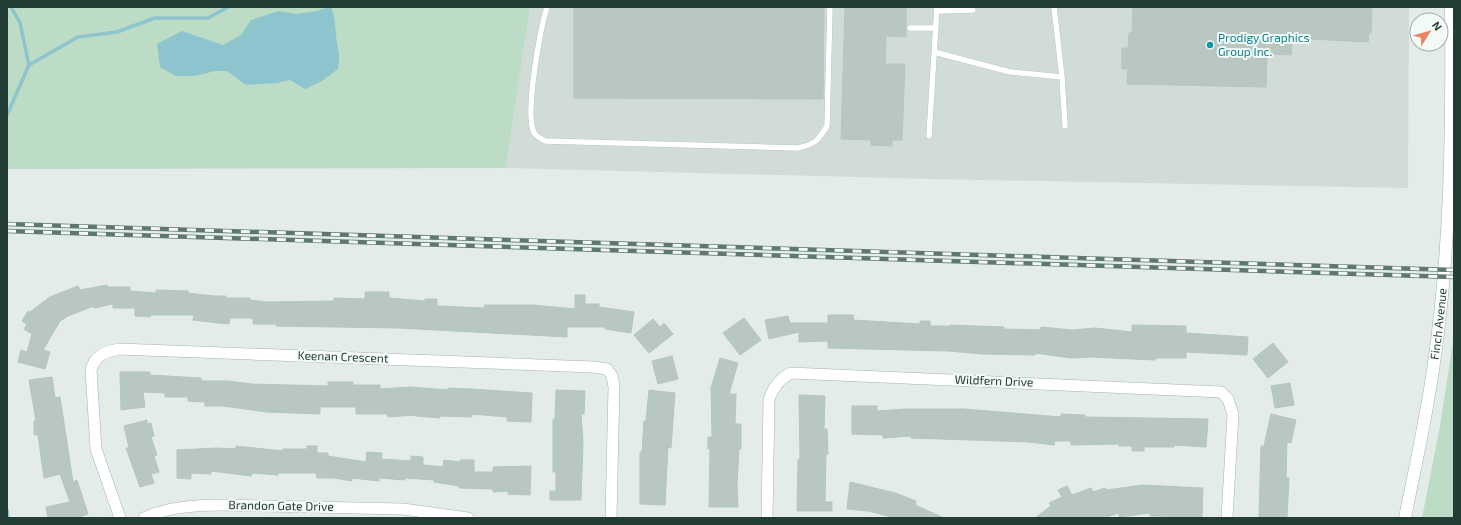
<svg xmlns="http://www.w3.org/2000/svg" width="1461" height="525" viewBox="0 0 1461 525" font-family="'Exo 2',sans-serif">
	<rect width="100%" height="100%" fill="#e3ece8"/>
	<path fill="#d1dcd7" d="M530,7H1409L1408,188L932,179L506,168Z"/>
	<path fill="#bddcc5" d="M7,7H530L506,168L7,169Z
		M1454,335V518H1422L1440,426Z"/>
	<path fill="#8ec4ce" d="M328,7H331C335,17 335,25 336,35C337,49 341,53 338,69L322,81L305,89L290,80L277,83L246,85L227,71H215L195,76H176L160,67L157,44L182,31L223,45L241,35L251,20L279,11L296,14L317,11Z"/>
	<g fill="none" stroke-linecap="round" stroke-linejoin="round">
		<path stroke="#8ec4ce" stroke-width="3.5" d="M29,65L78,37L117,32L155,18H208L228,7
			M7,115L29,65L20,23L11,7
			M7,510L8,518"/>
	</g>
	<path fill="#b8c7c1" stroke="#b5c5bf" d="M574,7H824L823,99L574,98Z
		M845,7H906V37L886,36L885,64H905L902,140H892V146L871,145V140L841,139Z
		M1133,7H1372L1371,33H1369L1368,42L1292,38L1291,55L1267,54L1266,87L1127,84L1128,69H1122V48H1128L1129,33H1132Z
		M107,285L108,287H130V291L156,293V290L188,291V293L214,296H226L225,298H250V300L268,302L334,301V298L365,299V292H389V298L425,301V299H437V306L484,308L485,305H533L575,309V295H585V304H599V307L634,312L631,333L605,329V327H567V337L398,328L276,326V324H253V318H230L229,324L218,323L193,320L194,315H151L150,317L135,316V308H113V304L94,308V306L68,316L60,321L43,350L50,352L45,369L18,362L21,350L27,352L32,334L24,329L27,324L22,321L28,311L30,312L50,297L78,286L80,290Z
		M828,315H854L853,320L920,324V321H930V326H950V325L1004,327V329L1041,330V327L1072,330L1095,328L1132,332V325L1186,326V333L1248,337L1247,355L1186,352V358H1155V360L1091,357L1071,358L1035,353V355L983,354L948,351L828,348V341L799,342V332L769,339L765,320L788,316L790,323H828Z
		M744,318L761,340L740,355L723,333Z
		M653,319L660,327L664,323L673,334L649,353L634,335Z
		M1273,343L1288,362L1268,378L1253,359Z
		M672,356L678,379L658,384L652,361Z
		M720,358L738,363L729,394H736L735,424H741V449H739L737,485L738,507H709L710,449H708V437H712L711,388Z
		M120,372H150V375L201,378V381H227L252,384L328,386V382H353V385H380V389L410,387L448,390V388L472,389L532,393L531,422L507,421V417L472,414V417L440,416V418L415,416V415L388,417L387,414H356V407H320V414L267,412L223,406H205V402L188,401V397H165V393L143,392L145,407L121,410Z
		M52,377L55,398L60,397L73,482L77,480L88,514L76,518H48L46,507L70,502L60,474L44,478L38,435H34V421H36L29,380Z
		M1290,383L1294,405L1275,408L1271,386Z
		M556,390L585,391L584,414H581L583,442L581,500H550V491H556V472H553V419H555Z
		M649,390L675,393L671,448L668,447L665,505L640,504V452H642L644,421H646Z
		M799,395L825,396L824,429H827L828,454H826L825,502H832V511H797L798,459H800Z
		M852,406H877V411L905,409H964L1061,417V414L1085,415V417L1208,419L1206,447L1174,445V447H1144V451H1132V446H1119V444L1071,445V441H1055L1054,445L1029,442L911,438V436L883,438V435L852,434Z
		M1271,414L1296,420L1291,443L1287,442L1286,478H1289L1287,518H1259L1261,446H1264Z
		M147,420V424L151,423L154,436L151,437L157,455L154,456L159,472L151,474L154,483L140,487L126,448H129L124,426Z
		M236,446L283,451V449H307V446H317V453H328V456L366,462L367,452L382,453L381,459L411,461V456L423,457V465L443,467L444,460L460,462V460H474V472H493V467L531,466L530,495L508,494V491L493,492V489L459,488V486L434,482V480L405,478V480L379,478V481L352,478V481L334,478H317L316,473H278V475L252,473L251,476L211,471V474L191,473V479L177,478V450L217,448L236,449Z
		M850,482L895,493L916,501L915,505L944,518H896L868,511L847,509Z
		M1143,485L1203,488L1202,517L1150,516V513L1119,517V513L1103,518H1035L1051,506L1049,503L1062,497L1058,490L1067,486L1072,495L1091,488L1093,492L1105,488L1106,490Z"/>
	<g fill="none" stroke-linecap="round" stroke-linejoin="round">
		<defs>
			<path id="lane" d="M547,7C541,27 523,119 535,134C537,137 542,139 545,141L798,148C815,144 818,141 827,126L830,7
				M937,11L973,10
				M910,28H936
				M934,52L1010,72L1062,77L1054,7
				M1062,77L1065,126
				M929,136L937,7"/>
			<path id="street" d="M120,518L96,449L91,370C95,355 105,352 119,349L593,367L607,369L612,376L614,387L611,518
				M144,518C167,507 195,505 221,505L403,509L468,518
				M767,518L769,399C774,387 779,379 791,373L1221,392L1228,399L1233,414L1227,518"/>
			<g id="secondary">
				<path id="s1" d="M1405,518C1415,467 1427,415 1434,363C1451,245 1452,126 1451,7"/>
			</g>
		</defs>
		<use href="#lane" stroke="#a6b4af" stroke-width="6"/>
		<use href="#street" stroke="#a6b4af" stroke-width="12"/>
		<use href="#secondary" stroke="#a2b7b0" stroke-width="13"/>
		<use href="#lane" stroke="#fff" stroke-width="5.5"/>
		<use href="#street" stroke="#fff" stroke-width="11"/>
		<use href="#secondary" stroke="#fff" stroke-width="12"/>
		<defs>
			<path id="rail" d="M7,224L1454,270
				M7,231L1454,277"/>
		</defs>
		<use href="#rail" stroke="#5e7871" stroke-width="4.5"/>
		<use href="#rail" stroke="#f3f9f6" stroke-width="3" stroke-dasharray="9" stroke-linecap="butt"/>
	</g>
	<circle fill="#0f9aa8" stroke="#f3f9f6" stroke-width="1.5" cx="1210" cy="45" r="4"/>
	<g text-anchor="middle" stroke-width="4" stroke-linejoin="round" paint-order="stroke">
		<g font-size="12" fill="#0d838f" stroke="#f3f9f6" text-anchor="start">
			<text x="1218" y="42">Prodigy Graphics<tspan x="1218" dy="14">Group Inc.</tspan></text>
		</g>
		<g font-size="12" fill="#233c36" stroke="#f3f9f6">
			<text dy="4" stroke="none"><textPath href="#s1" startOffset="197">Finch Avenue</textPath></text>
			<text transform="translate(343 357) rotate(2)" y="4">Keenan Crescent</text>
			<text transform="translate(994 381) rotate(2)" y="4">Wildfern Drive</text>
			<text transform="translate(281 506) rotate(1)" y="4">Brandon Gate Drive</text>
		</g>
	</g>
	<rect width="1461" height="525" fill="none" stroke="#233c36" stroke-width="16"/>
	<g transform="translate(1429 32) rotate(53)"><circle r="19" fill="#f3f9f6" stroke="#a0ada9"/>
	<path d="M0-3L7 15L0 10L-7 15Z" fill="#eb8462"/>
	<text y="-6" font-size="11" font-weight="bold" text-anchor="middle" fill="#233c36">N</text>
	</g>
</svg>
